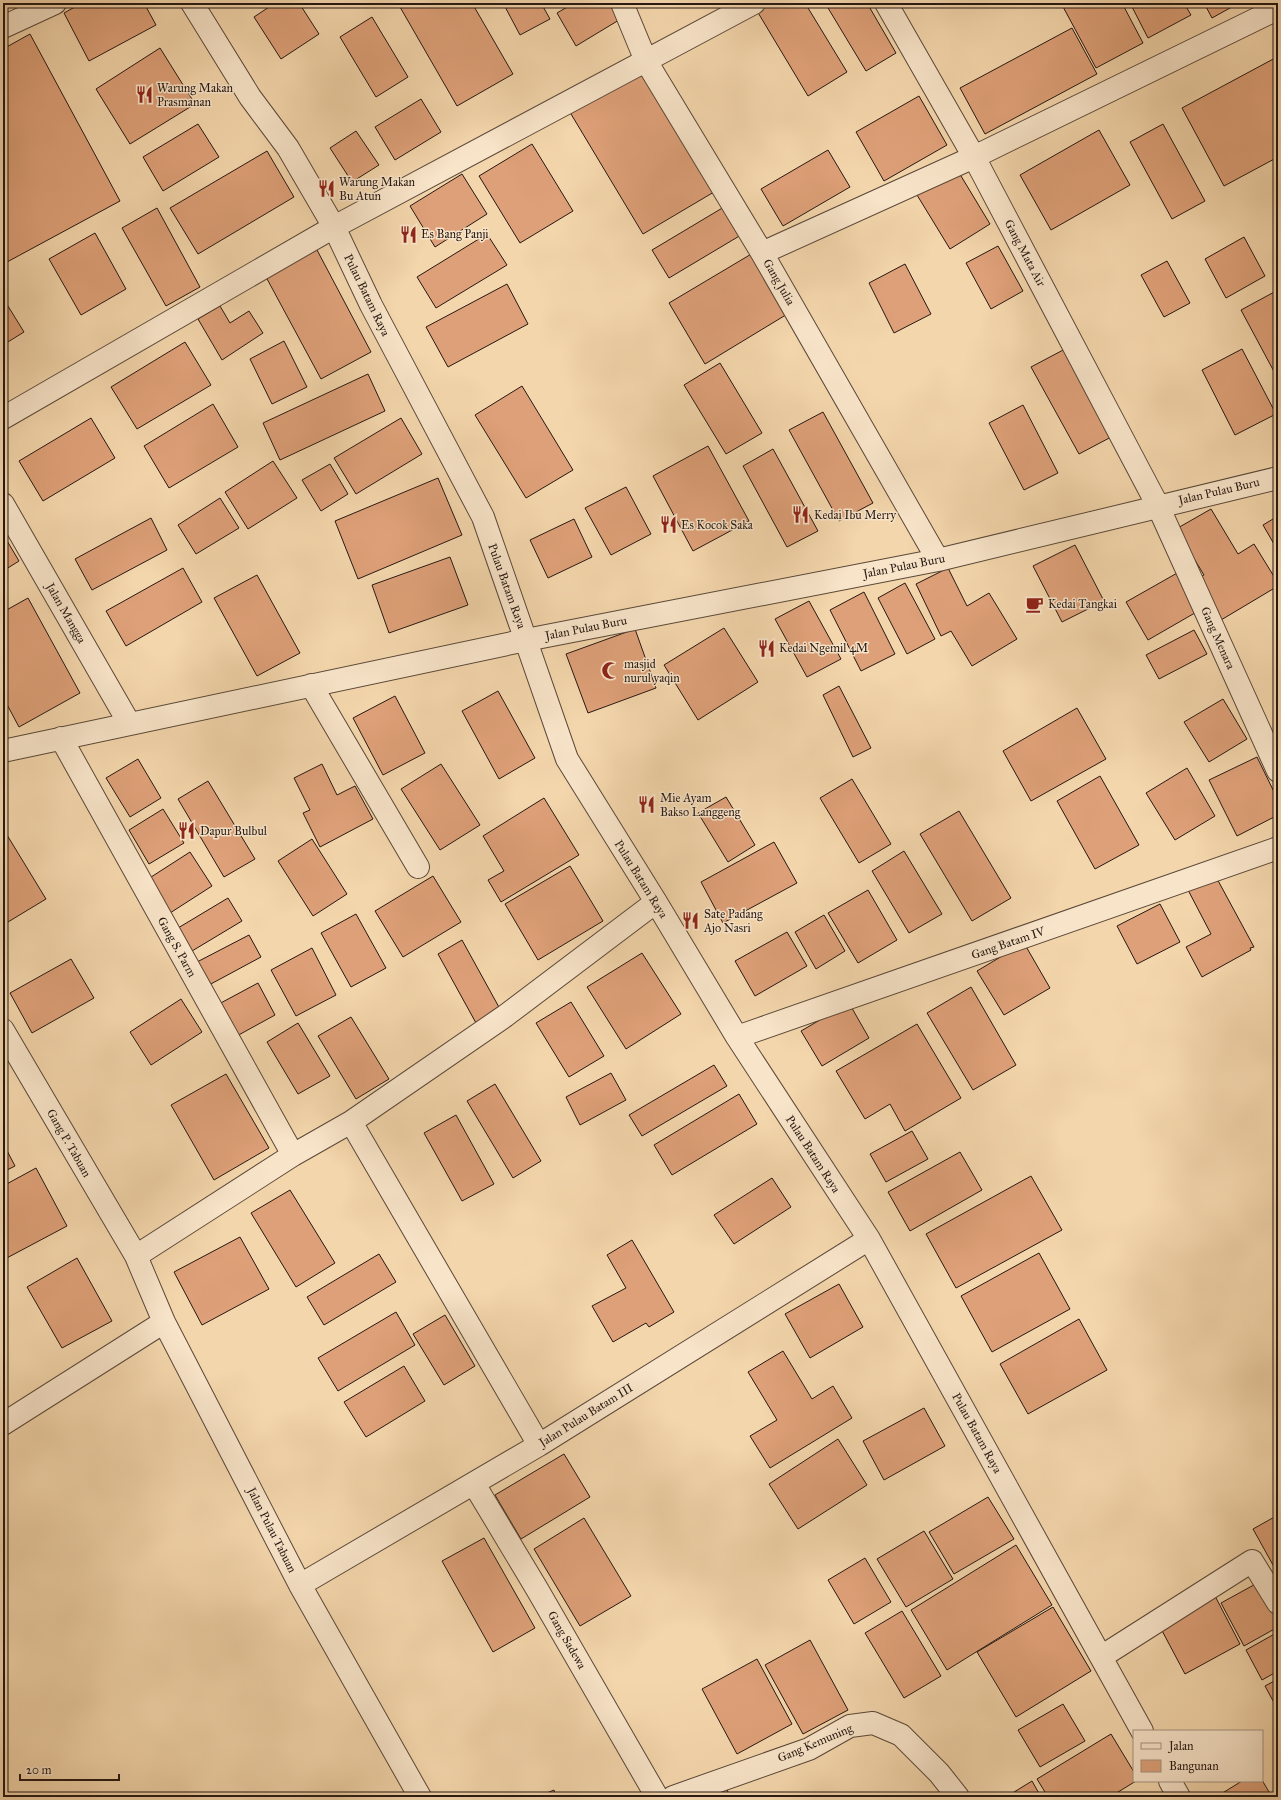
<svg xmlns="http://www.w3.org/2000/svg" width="1281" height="1800" viewBox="0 0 1281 1800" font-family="'IM FELL Great Primer',serif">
	<rect width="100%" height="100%" fill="#f4d6ac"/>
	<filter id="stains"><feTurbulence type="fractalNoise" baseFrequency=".005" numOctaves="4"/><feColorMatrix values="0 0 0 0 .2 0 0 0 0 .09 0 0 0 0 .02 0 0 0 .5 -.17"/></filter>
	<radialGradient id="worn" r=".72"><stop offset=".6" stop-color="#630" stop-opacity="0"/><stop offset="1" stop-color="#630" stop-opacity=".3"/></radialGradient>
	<path fill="#dea078" stroke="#261812" d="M82,3H144L156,25L89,61L64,13Z
		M275,3H299L319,34L281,59L254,17Z
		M407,3H472L513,74L457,106L400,7Z
		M503,3H541L550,19L520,35Z
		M574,3H609L619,20L576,46L557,13Z
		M770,3H805L847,72L808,96L757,11Z
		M825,3H867L896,53L866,71Z
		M1061,3H1122L1143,43L1096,68Z
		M1130,3H1184L1191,15L1148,38Z
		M1204,3H1239L1212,18Z
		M372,17L408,77L376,97L340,37Z
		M1072,28L1097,74L985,134L960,88Z
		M30,34L120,201L7,262L3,255V49Z
		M160,48L195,104L130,144L96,89Z
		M1277,57L1278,157L1224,186L1182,108Z
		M639,67L714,192L643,234L568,109Z
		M919,96L947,145L884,181L856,132Z
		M421,99L441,132L395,160L375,127Z
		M198,124L219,157L163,191L143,157Z
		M1163,124L1205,201L1172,219L1130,142Z
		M1099,130L1130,185L1051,230L1020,175Z
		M356,131L379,165L352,182L330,148Z
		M532,144L573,211L520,243L479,176Z
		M828,150L850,187L783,226L761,189Z
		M267,151L294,197L198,254L170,208Z
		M958,171L990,224L950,249L917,195Z
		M462,174L487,214L435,247L410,206Z
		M724,207L741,235L669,278L652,250Z
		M157,208L200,287L166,306L122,228Z
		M95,233L126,289L81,315L49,259Z
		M487,234L507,265L436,308L417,277Z
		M1244,237L1265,276L1226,298L1205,259Z
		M998,246L1023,291L991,309L966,263Z
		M317,250L371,352L321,379L266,277Z
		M753,253L789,313L705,364L669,303Z
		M1167,261L1190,303L1164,317L1141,275Z
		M905,264L931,314L894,333L869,283Z
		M507,284L528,324L448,367L426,327Z
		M1278,290V379L1241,310Z
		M3,298L24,332L3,345Z
		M220,306L230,323L249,311L263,333L222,360L198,319Z
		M284,341L307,387L272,404L250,359Z
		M185,342L211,385L137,429L111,387Z
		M1065,349L1113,436L1079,454L1031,367Z
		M1242,349L1276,414L1235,435L1202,370Z
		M720,363L762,433L726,454L684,385Z
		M368,374L385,411L280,460L263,423Z
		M522,386L573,470L526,498L475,415Z
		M213,404L238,447L169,488L144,446Z
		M1023,405L1058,473L1024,490L989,423Z
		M823,412L873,503L839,521L789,430Z
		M91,418L115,458L43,501L19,461Z
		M401,418L422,454L356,494L334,458Z
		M708,446L749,521L693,551L653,476Z
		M773,449L818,531L787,547L743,466Z
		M273,461L297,498L248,529L225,492Z
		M330,464L348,494L321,511L302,480Z
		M438,478L462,535L358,579L335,521Z
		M626,487L651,534L611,555L585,508Z
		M220,498L239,528L196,554L178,525Z
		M1211,509L1238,554L1254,544L1278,583V586L1221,620L1196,579L1204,575L1176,529Z
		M1278,516V551L1263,525Z
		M151,518L167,550L92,590L75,559Z
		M574,519L592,557L548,578L530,540Z
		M3,534L19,561L3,571Z
		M1075,545L1104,601L1062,622L1033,566Z
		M450,557L468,605L389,633L372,585Z
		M183,568L202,602L126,646L106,611Z
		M948,568L967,606L989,593L1017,639L972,666L951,631L941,636L916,584Z
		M1179,572L1200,610L1148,640L1126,602Z
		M257,575L300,653L257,676L214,598Z
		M905,583L935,639L907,654L878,598Z
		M864,592L895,654L861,671L830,610Z
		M28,598L80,693L19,727L3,697V612Z
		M809,601L841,659L807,677L775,619Z
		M724,628L758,682L698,720L664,665Z
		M635,629L656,688L588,713L566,654Z
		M1194,630L1207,654L1159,679L1146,655Z
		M839,686L871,748L853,757L823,695Z
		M498,691L535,758L499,779L462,711Z
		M395,696L425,753L383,775L353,718Z
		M1223,699L1247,739L1209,762L1184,722Z
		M1077,708L1106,759L1031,801L1003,751Z
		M1257,757L1278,800V815L1237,836L1209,780Z
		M138,759L161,798L130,817L106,778Z
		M322,764L337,795L355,786L373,819L320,847L303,813L310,810L294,778Z
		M441,764L480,825L440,850L401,789Z
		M1187,768L1215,816L1175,840L1146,793Z
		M1100,776L1139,845L1095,869L1057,801Z
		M852,779L891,844L859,863L820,798Z
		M208,781L255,859L224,877L178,799Z
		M726,797L755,845L728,862L698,813Z
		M544,798L579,855L501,902L488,880L504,871L483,836Z
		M163,809L184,843L149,864L129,830Z
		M959,811L1011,898L972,921L920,834Z
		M7,835L46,899L3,925V838Z
		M312,839L347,894L313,916L278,861Z
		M774,842L797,883L723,923L701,882Z
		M904,851L942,914L909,933L872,871Z
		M190,852L212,886L170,913L148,879Z
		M570,866L603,921L538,960L505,904Z
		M1215,875L1254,947L1250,948L1251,950L1202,977L1186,947L1211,934L1188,890Z
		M433,876L461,922L403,957L375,911Z
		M1278,878V889L1273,881Z
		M868,890L897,940L858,963L828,913Z
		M228,898L242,921L192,951L178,928Z
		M1160,904L1180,942L1137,964L1117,926Z
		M356,914L386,968L351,987L321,933Z
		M824,915L845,951L816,969L795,932Z
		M787,932L807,966L755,996L735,961Z
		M249,935L261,957L209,985L197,962Z
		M462,940L500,1009L476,1023L438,954Z
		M1024,943L1050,988L1004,1015L977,971Z
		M312,948L336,995L296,1016L271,970Z
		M642,953L681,1014L626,1049L587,987Z
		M71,959L94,998L32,1033L10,993Z
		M258,983L275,1015L235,1037L217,1005Z
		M971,987L1016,1065L973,1090L927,1013Z
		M181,999L202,1032L151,1065L130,1032Z
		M571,1002L604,1056L569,1077L536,1023Z
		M849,1003L869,1038L822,1066L801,1031Z
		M351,1017L389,1079L356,1099L318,1036Z
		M298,1023L330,1076L298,1094L267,1042Z
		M917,1024L961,1098L905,1131L890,1104L865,1119L836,1071Z
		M714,1065L727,1086L642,1136L629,1115Z
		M611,1073L626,1100L580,1125L566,1097Z
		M226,1074L269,1148L214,1180L171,1105Z
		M495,1084L541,1161L513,1178L467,1101Z
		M739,1094L757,1124L672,1175L654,1145Z
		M456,1115L494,1184L462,1201L424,1133Z
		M912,1131L928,1159L886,1182L870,1154Z
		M3,1143L15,1166L3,1172Z
		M960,1152L982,1190L910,1231L888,1192Z
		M36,1168L67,1226L3,1260V1186Z
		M1031,1176L1062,1230L956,1288L926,1234Z
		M772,1178L791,1207L734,1244L714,1215Z
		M290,1190L335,1263L296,1287L251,1213Z
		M240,1237L269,1289L202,1325L174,1272Z
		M632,1240L674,1312L649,1327L646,1323L613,1342L592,1306L626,1288L607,1255Z
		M1039,1253L1070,1309L992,1352L961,1296Z
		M379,1254L396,1282L324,1325L307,1297Z
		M77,1258L112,1321L62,1348L27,1287Z
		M839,1284L863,1327L810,1358L785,1314Z
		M396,1312L415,1345L338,1391L318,1358Z
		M445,1315L475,1366L444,1385L413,1334Z
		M1079,1319L1107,1370L1028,1414L1000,1364Z
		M783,1351L812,1399L833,1386L852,1418L770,1468L750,1436L777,1420L748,1372Z
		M404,1366L425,1401L366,1437L344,1402Z
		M924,1408L945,1446L884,1480L863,1441Z
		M838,1439L867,1485L798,1529L769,1484Z
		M564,1454L590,1497L521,1539L495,1495Z
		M988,1497L1014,1539L954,1574L929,1532Z
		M1278,1515V1574L1253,1529Z
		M584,1518L631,1596L580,1626L534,1549Z
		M924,1531L953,1579L906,1607L877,1559Z
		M484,1538L535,1628L493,1652L442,1561Z
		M1016,1545L1052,1605L947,1670L911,1610Z
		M865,1558L891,1602L854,1624L828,1580Z
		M1261,1581L1278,1613V1627L1244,1646L1221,1603Z
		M1215,1596L1240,1644L1185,1674L1159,1625Z
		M1053,1607L1091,1671L1016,1717L977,1652Z
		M902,1611L941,1676L904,1698L865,1633Z
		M1278,1632V1671L1262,1680L1246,1650Z
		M810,1640L848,1710L803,1734L765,1665Z
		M757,1659L792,1724L737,1754L702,1689Z
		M1278,1679V1710L1265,1686Z
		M1063,1704L1085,1741L1040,1767L1018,1730Z
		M1111,1734L1134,1772V1781H1136L1110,1797H1048L1037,1779Z
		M1262,1780L1272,1797H1216L1242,1781Z
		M1032,1781L1041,1797H1006Z
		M727,1788L729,1797H696Z
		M554,1790L556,1797H537Z"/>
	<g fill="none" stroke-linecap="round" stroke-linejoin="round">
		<defs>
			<path id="minor" d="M192,3L250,97L288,148L334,227L371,305L483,517L567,759L656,902L737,1037L869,1239L1142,1731
				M622,3L646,61L762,253L938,560
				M886,3L974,157L1158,506L1278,771
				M3,27L55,3
				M762,253L974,157L1271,12
				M3,418L334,227L754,3
				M3,504L129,723
				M311,685L418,867
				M61,738L293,1155
				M3,751L526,640L938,560L1278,478
				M3,1030L136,1256L164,1322L300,1585L420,1797
				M737,1037L1278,848
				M351,1122L539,1445
				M136,1256L293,1155L351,1122L505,1016L656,902
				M3,1424L164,1322
				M474,1484L537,1589L657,1797
				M300,1585L539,1445L869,1239
				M1101,1657L1252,1561L1278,1603
				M1170,1781L1179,1797
				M673,1797L809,1749L850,1726L873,1723L901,1735L939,1773L958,1797"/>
		</defs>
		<use href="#minor" stroke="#5a4838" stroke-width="24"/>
		<use href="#minor" stroke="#f8e4c9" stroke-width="22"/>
	</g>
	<defs>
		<symbol id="restaurant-bare" viewBox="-9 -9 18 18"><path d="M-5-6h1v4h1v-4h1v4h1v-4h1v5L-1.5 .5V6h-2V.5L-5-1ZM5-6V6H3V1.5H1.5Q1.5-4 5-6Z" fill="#8f2418" stroke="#f8e4c9" stroke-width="2.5" paint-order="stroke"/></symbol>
		<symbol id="cafe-bare" viewBox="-9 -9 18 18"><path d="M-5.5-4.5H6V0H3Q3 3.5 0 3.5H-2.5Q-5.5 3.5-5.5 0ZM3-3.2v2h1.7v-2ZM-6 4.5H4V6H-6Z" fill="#8f2418" stroke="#f8e4c9" stroke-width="2.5" paint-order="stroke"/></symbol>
		<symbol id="mosque-bare" viewBox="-9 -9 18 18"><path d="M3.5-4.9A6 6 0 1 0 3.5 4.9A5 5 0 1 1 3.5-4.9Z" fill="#8f2418" stroke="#f8e4c9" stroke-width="2.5" paint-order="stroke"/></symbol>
	</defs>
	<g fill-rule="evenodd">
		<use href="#restaurant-bare" x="132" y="82" width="25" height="25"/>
		<use href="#restaurant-bare" x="314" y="176" width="25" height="25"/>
		<use href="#restaurant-bare" x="396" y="222" width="25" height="25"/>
		<use href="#restaurant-bare" x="788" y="502" width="25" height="25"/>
		<use href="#restaurant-bare" x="656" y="512" width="25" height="25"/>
		<use href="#cafe-bare" x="1022" y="592" width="25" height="25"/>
		<use href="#restaurant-bare" x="754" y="636" width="25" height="25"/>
		<use href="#mosque-bare" x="598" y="658" width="25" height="25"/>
		<use href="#restaurant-bare" x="634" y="792" width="25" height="25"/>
		<use href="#restaurant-bare" x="174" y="818" width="25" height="25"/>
		<use href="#restaurant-bare" x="678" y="908" width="25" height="25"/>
	</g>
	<g text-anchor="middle" stroke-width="3" stroke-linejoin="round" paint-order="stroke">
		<g font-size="12" fill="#261812" stroke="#f8e4c9" text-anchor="start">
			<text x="157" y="92">Warung Makan<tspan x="157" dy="14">Prasmanan</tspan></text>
			<text x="339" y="186">Warung Makan<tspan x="339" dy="14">Bu Atun</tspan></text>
			<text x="421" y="238">Es Bang Panji</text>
			<text x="814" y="519">Kedai Ibu Merry</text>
			<text x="681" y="529">Es Kocok Saka</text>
			<text x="1048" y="608">Kedai Tangkai</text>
			<text x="779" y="652">Kedai Ngemil 4M</text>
			<text x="624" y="668">masjid<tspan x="624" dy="14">nurul yaqin</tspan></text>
			<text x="660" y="802">Mie Ayam<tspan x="660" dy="14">Bakso Langgeng</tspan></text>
			<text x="200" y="835">Dapur Bulbul</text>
			<text x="704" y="918">Sate Padang<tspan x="704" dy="14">Ajo Nasri</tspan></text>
		</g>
		<g font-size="12" fill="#261812" stroke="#f8e4c9">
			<text transform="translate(1025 253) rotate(62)" y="4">Gang Mata Air</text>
			<text transform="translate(779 282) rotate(60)" y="4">Gang Julia</text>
			<text transform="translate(367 295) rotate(64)" y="4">Pulau Batam Raya</text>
			<text transform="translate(1219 491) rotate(-13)" y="4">Jalan Pulau Buru</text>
			<text transform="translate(904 566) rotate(-11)" y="4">Jalan Pulau Buru</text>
			<text transform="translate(507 586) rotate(70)" y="4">Pulau Batam Raya</text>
			<text transform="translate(66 613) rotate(60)" y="4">Jalan Mangga</text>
			<text transform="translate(586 628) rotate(-11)" y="4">Jalan Pulau Buru</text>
			<text transform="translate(1218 638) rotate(66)" y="4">Gang Menara</text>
			<text transform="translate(641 879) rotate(58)" y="4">Pulau Batam Raya</text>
			<text transform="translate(1008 943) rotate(-19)" y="4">Gang Batam IV</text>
			<text transform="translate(177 947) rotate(61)" y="4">Gang S. Parm</text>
			<text transform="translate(69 1143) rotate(60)" y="4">Gang P. Tabuan</text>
			<text transform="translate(813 1154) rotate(57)" y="4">Pulau Batam Raya</text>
			<text transform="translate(586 1415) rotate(-32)" y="4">Jalan Pulau Batam III</text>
			<text transform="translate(977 1433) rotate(61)" y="4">Pulau Batam Raya</text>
			<text transform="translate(272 1530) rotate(63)" y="4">Jalan Pulau Tabuan</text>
			<text transform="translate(567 1640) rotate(60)" y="4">Gang Sadewa</text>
			<text transform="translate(815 1743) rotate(-23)" y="4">Gang Kemuning</text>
		</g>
	</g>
	<rect width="1281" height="1800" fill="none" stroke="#f4d6ac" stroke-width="16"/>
	<rect x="4" y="4" width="1273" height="1792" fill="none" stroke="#261812" stroke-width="2"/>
	<rect x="8" y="8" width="1265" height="1784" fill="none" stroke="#261812"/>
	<rect x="1133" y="1730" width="130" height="52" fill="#f8e4c9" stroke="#a49280"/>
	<rect x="1141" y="1743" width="20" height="6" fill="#f8e4c9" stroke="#a49280"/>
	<text x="1169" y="1750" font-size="12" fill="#261812">Jalan</text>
	<rect x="1141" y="1760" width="20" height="12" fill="#dea078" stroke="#a49280"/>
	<text x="1169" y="1770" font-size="12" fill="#261812">Bangunan</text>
	<path d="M20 1774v6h99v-6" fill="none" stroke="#261812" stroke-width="2"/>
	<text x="26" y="1774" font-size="12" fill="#261812" stroke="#f8e4c9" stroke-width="3" paint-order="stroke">20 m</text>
	<rect width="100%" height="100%" filter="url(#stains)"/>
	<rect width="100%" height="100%" fill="url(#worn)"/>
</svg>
